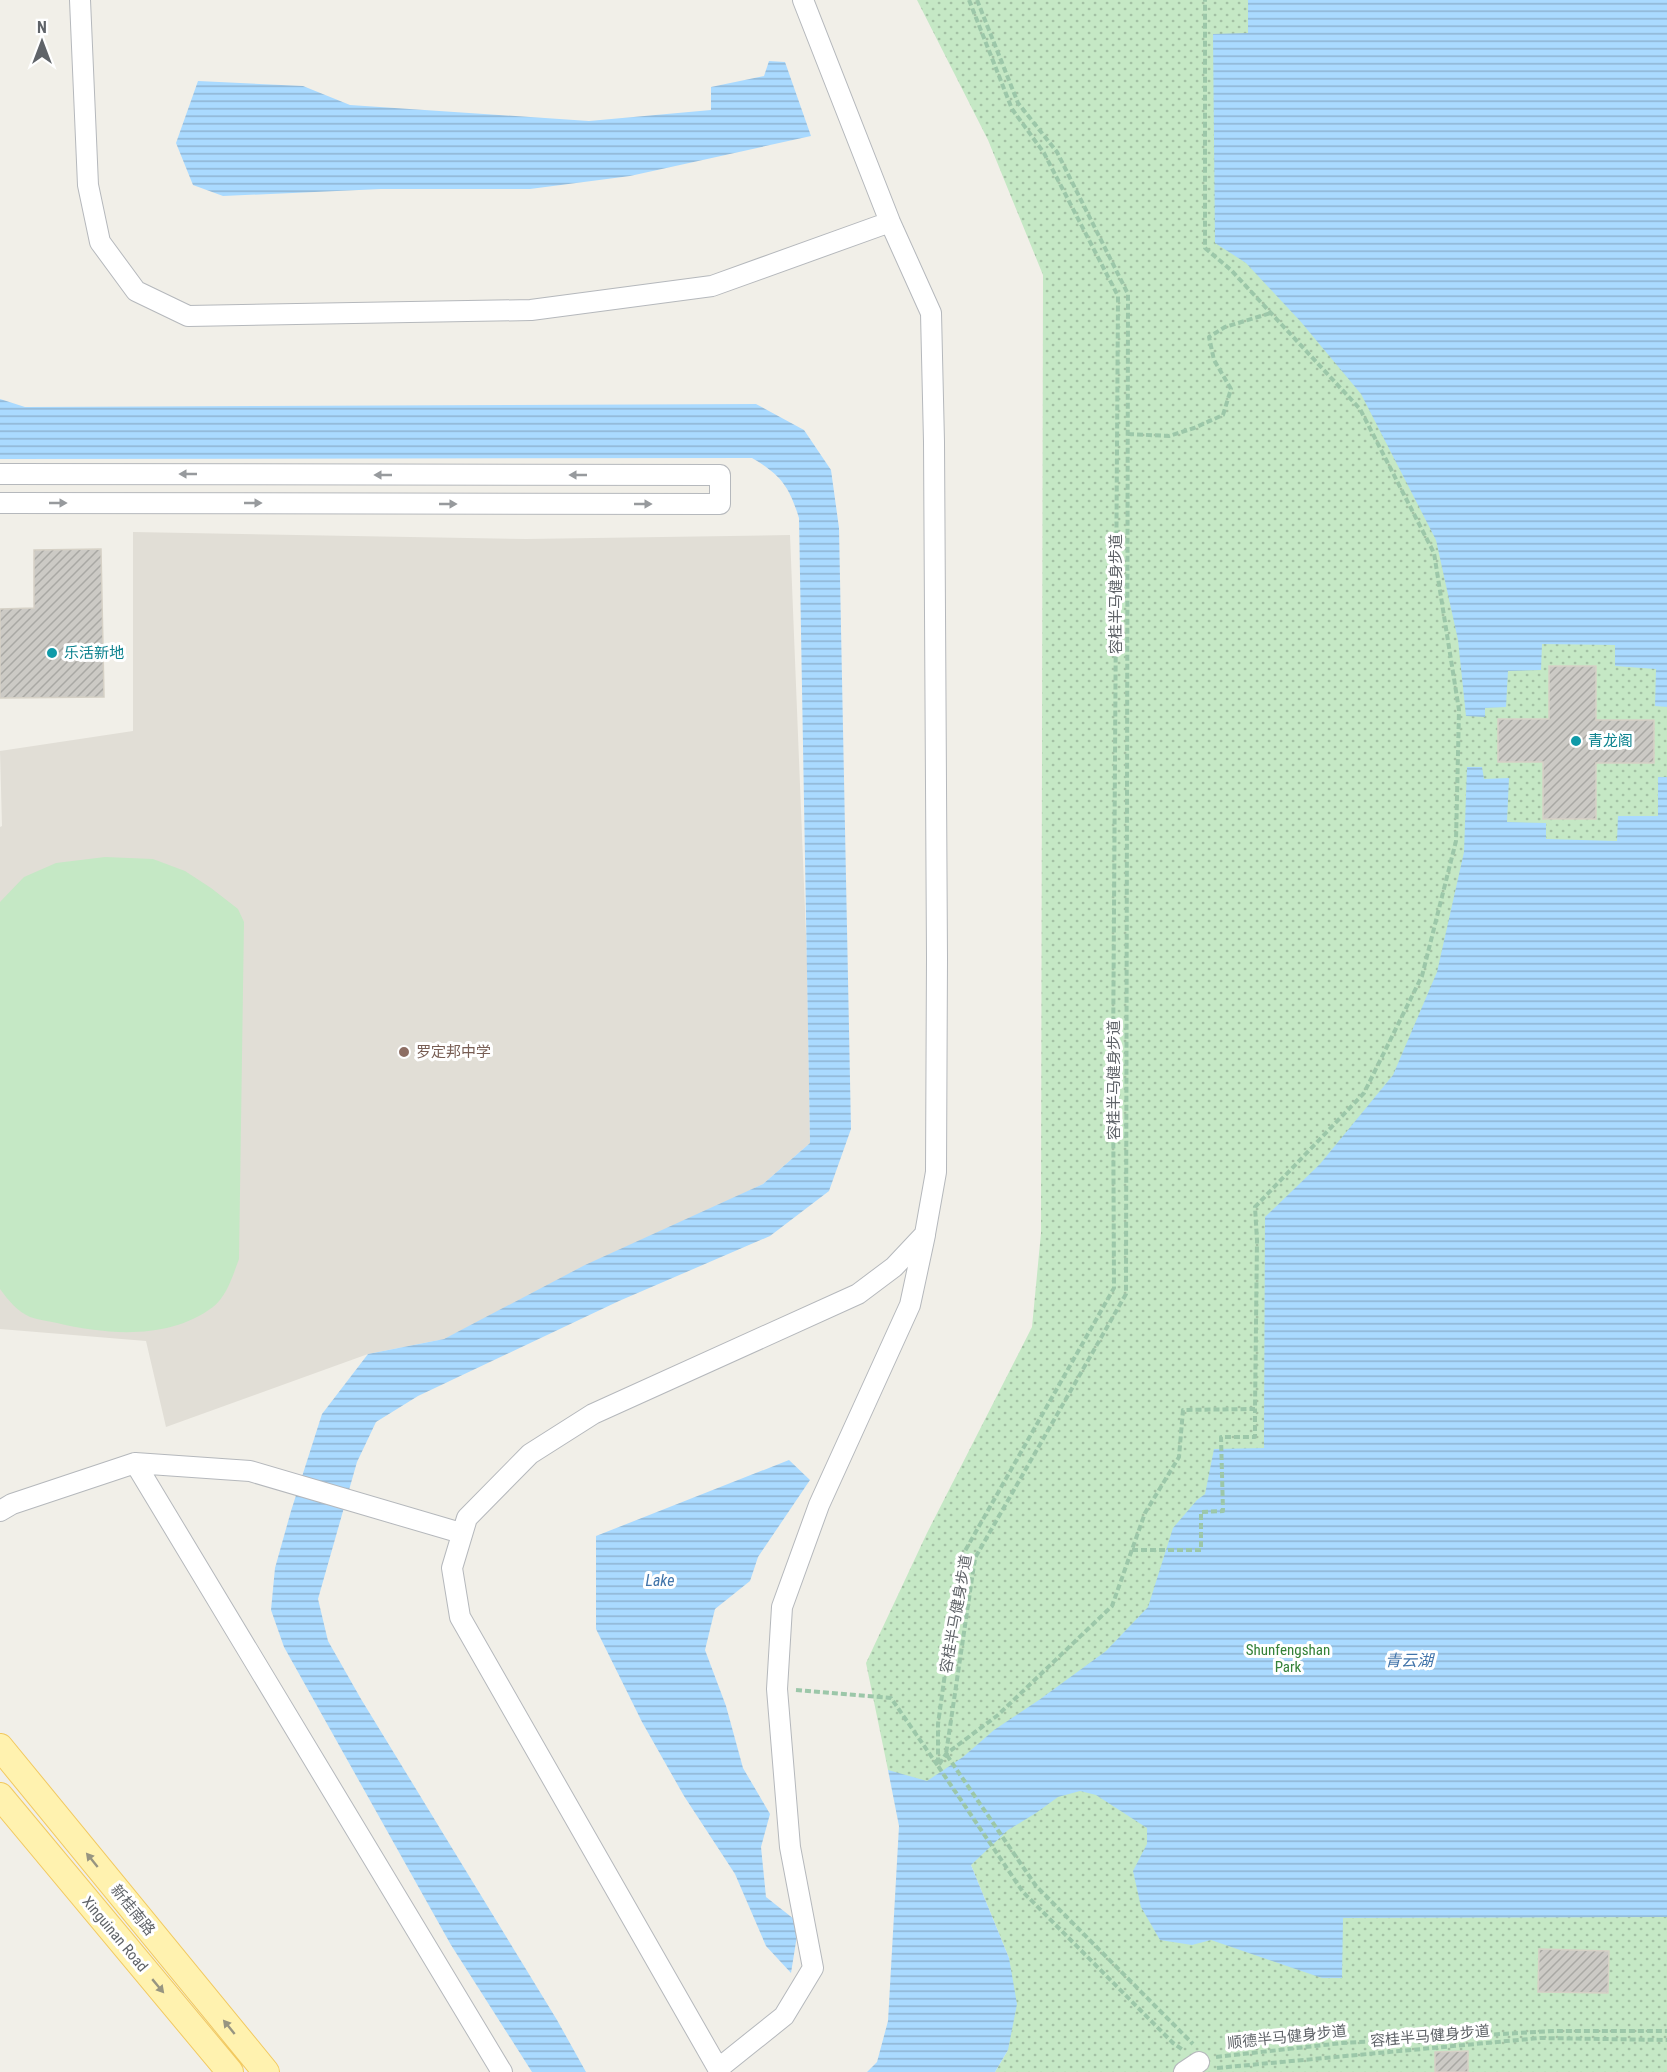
<svg xmlns="http://www.w3.org/2000/svg" width="1667" height="2072" viewBox="0 0 1667 2072" font-family="'Roboto Condensed','Noto Sans SC',sans-serif">
	<defs>
		<pattern id="park-dots" width="8" height="8" patternUnits="userSpaceOnUse" patternTransform="scale(1.5)"><rect width="8" height="8" fill="#c5e8c5"/><path d="M2 2h.1M6 6h.1" fill="none" stroke="#a3c0a4" stroke-width="1.8" stroke-linecap="round"/></pattern>
		<pattern id="water-rules" width="6" height="5" patternUnits="userSpaceOnUse" patternTransform="scale(1.5)"><rect width="6" height="5" fill="#aadaff"/><path d="M0 2.5h6" fill="none" stroke="#8eb4d2"/></pattern>
		<pattern id="building-hatch" width="6" height="6" patternUnits="userSpaceOnUse" patternTransform="scale(1.5)"><rect width="6" height="6" fill="#cccac5"/><path d="M-1 1l2-2M0 6l6-6M5 7l2-2" fill="none" stroke="#a9a8a4"/></pattern>
	</defs>
	<rect width="100%" height="100%" fill="#f1efe8"/>
	<path fill="#e1ded6" d="M133,532L526,539L790,535L807,960L810,1143L763,1184L444,1339L368,1354L166,1427L146,1341L0,1329V827L2,826L0,751L133,731Z"/>
	<path fill="#c5e8c5" d="M105,857L153,859L185,871L211,888L238,909L244,922L239,1259C233,1275 227,1296 213,1307C169,1340 108,1335 57,1323C49,1321 39,1320 30,1317C17,1311 8,1300 0,1289V902L24,877L56,863Z"/>
	<path fill="url(#park-dots)" d="M917,0H1667V2072H995L1008,2050L1009,1958L971,1865L888,1770L866,1663L927,1533L1032,1327L1041,1233L1043,275L988,140Z"/>
	<path fill="url(#water-rules)" d="M1248,0H1667V707L1655,706L1656,669L1615,666V645L1542,644L1541,670L1508,671L1506,707L1485,708V717L1466,716L1458,640L1436,540L1361,394L1301,322L1246,263L1215,243L1213,34L1248,33Z
		M769,61L785,62L811,136L630,176L530,189H381L223,196L193,185L176,143L198,81L303,86L350,105L589,121L711,110V87L764,76Z
		M0,399L25,407L756,404L804,430L831,470L839,528L851,1129L829,1191L770,1236L619,1301L418,1396L376,1422L357,1462L318,1599L328,1641L361,1699L557,2020L586,2072H532L451,1945L284,1647L271,1610L275,1568L291,1511L322,1414L368,1354L444,1339L585,1265L763,1184L810,1143L799,518C789,486 781,475 752,458L0,459Z
		M1467,767H1482L1484,779L1509,778L1507,822L1546,823V839L1617,841L1618,816H1658V777H1667V1917L1343,1918L1342,1978H1322L1211,1940L1192,1945L1160,1940L1141,1907L1133,1871L1147,1844V1828L1096,1795L1080,1791L1058,1797L1036,1813L1008,1830L971,1865L1009,1958L1017,2004L1008,2050L995,2072H867L877,2062L888,2021L899,1826L888,1770L927,1781L963,1757L994,1730L1039,1700L1106,1651L1148,1607L1173,1528L1197,1500L1205,1494L1214,1449L1264,1448L1265,1217L1320,1164L1393,1075L1437,972L1464,852Z
		M789,1460L810,1480L758,1557L750,1581L715,1609L705,1650L726,1706L743,1768L770,1814L761,1847L766,1897L799,1923L791,1973L766,1946L735,1874L684,1796L642,1722L596,1629V1536Z"/>
	<path fill="url(#building-hatch)" stroke="#d6d1c6" stroke-width="1.5" d="M101,549L104,697L0,698V609L34,608V550Z
		M1549,666H1596V720H1654V763H1596V819H1543V762H1498V719H1549Z
		M1539,1949L1609,1951L1608,1993L1538,1992Z
		M1468,2051V2072H1435V2052Z"/>
	<g fill="none" stroke-linecap="round" stroke-linejoin="round">
		<defs>
			<path id="minor" d="M80,0L88,185L100,242L136,291L188,316L531,310L712,286L890,222
				M0,474L720,475V504L0,503
				M135,1463L502,2072
				M0,1511L12,1504L135,1463L250,1471L461,1533
				M719,2068L784,2016L813,1968L790,1847L777,1689L782,1607L819,1505L910,1305L925,1235
				M720,2072L460,1617L452,1568L467,1518L530,1454L593,1414L858,1294L894,1267L925,1234L936,1172L937,958L934,442L931,313L890,222L803,0
				M1184,2072L1199,2062"/>
			<path id="major" d="M0,1747L266,2072
				M0,1796L230,2072"/>
		</defs>
		<use href="#minor" stroke="#b5b8bc" stroke-width="22"/>
		<use href="#major" stroke="#f2c960" stroke-width="28"/>
		<path stroke="#9cc7a9" stroke-width="4" stroke-dasharray="6 3" stroke-linecap="butt" d="M969,0L1012,109L1044,153L1118,296L1113,1065L1114,1288L961,1558L938,1724V1766L1023,1892L1173,2043L1183,2050
			M977,0L1018,103L1057,152L1128,294L1126,1294L975,1558L946,1754L1036,1886L1193,2044
			M1128,434L1169,436L1194,428L1223,415L1231,389L1214,360L1209,337L1225,327L1271,313
			M1132,1550H1201V1512L1223,1511L1221,1437H1255V1409
			M796,1690L891,1698L938,1766L946,1754L998,1715L1112,1606L1145,1513L1179,1457L1183,1410L1255,1409L1257,1240L1255,1207L1364,1093L1422,976L1456,841L1459,710L1434,553L1360,409L1231,270L1205,248V0
			M1216,2057L1342,2043L1554,2031H1667
			M1217,2068L1540,2038L1667,2040"/>
		<use href="#minor" stroke="#fff" stroke-width="20"/>
		<use href="#major" stroke="#fff2af" stroke-width="26"/>
	</g>
	<defs><path id="oneway-solid" d="M-6-.8H1V-3.2L6.5 0L1 3.2V.8H-6Z" transform="scale(1.5)"/></defs>
	<g fill="#979a9d">
		<use href="#oneway-solid" transform="translate(188 474) rotate(-180)"/>
		<use href="#oneway-solid" transform="translate(383 475) rotate(-180)"/>
		<use href="#oneway-solid" transform="translate(578 475) rotate(-180)"/>
		<use href="#oneway-solid" transform="translate(58 503)"/>
		<use href="#oneway-solid" transform="translate(253 503)"/>
		<use href="#oneway-solid" transform="translate(448 504)"/>
		<use href="#oneway-solid" transform="translate(643 504)"/>
	</g>
	<g fill="#979581">
		<use href="#oneway-solid" transform="translate(92 1860) rotate(-129)"/>
		<use href="#oneway-solid" transform="translate(158 1986) rotate(50)"/>
		<use href="#oneway-solid" transform="translate(229 2027) rotate(-129)"/>
	</g>
	<g fill="#0f9aa8" stroke="#fff" stroke-width="2">
		<circle cx="52" cy="653" r="6"/>
		<circle cx="1576" cy="741" r="6"/>
	</g>
	<circle fill="#8d6e63" stroke="#fff" stroke-width="2" cx="404" cy="1052" r="6"/>
	<g text-anchor="middle" stroke-width="6" stroke-linejoin="round" paint-order="stroke">
		<g font-size="15" fill="#5f6368" stroke="#fff">
			<text transform="translate(1116 594) rotate(-90)" y="5">容桂半马健身步道</text>
			<text transform="translate(1114 1080) rotate(-90)" y="5">容桂半马健身步道</text>
			<text transform="translate(956 1614) rotate(-80)" y="5">容桂半马健身步道</text>
			<text transform="translate(133 1910) rotate(51)" y="5">新桂南路</text>
			<text transform="translate(115 1934) rotate(50)" y="5">Xinguinan Road</text>
			<text transform="translate(1430 2036) rotate(-5)" y="5">容桂半马健身步道</text>
			<text transform="translate(1287 2037) rotate(-6)" y="5">顺德半马健身步道</text>
		</g>
		<g font-size="15" fill="#0d838f" stroke="#fff" text-anchor="start">
			<text x="64" y="658">乐活新地</text>
			<text x="1588" y="746">青龙阁</text>
		</g>
		<g font-size="15" fill="#785e54" stroke="#fff" text-anchor="start">
			<text x="416" y="1057">罗定邦中学</text>
		</g>
		<g font-size="15" fill="#348238" stroke="#fff">
			<text x="1288" y="1655">Shunfengshan<tspan x="1288" dy="17">Park</tspan></text>
		</g>
		<g font-size="16" font-style="italic" fill="#4174aa" stroke="#fff">
			<text x="660" y="1586">Lake</text>
			<text x="1409" y="1666">青云湖</text>
		</g>
	</g>
	<g transform="translate(42 42)" stroke="#ffffff" stroke-width="4.5" paint-order="stroke">
	<path d="M0-4.5L10 22L0 15L-10 22Z" fill="#5f6368"/>
	<text y="-9" font-size="16" font-weight="bold" text-anchor="middle" fill="#5f6368">N</text>
	</g>
</svg>
